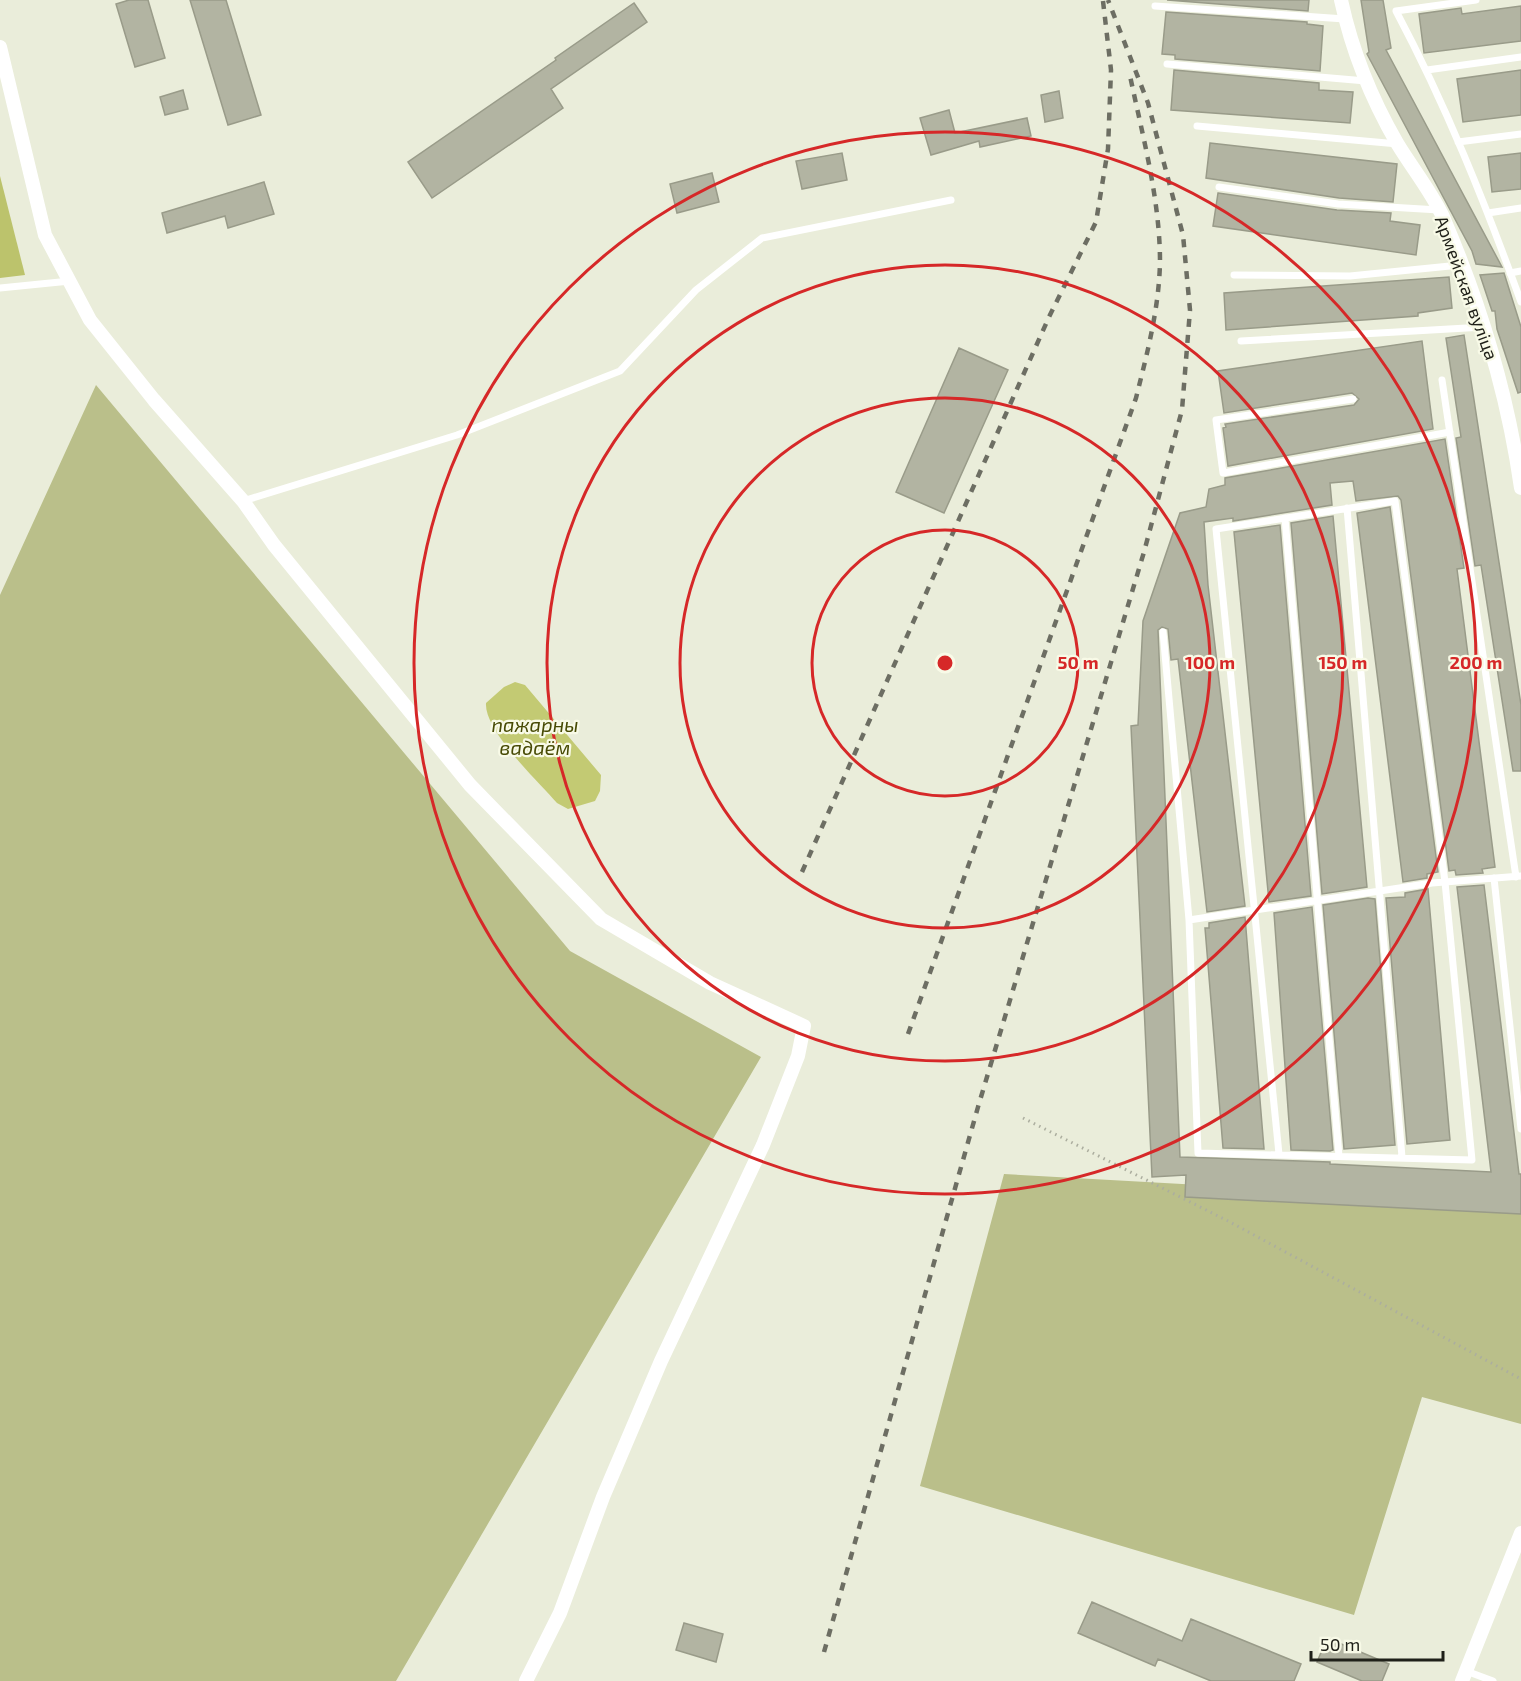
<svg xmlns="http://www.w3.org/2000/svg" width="1521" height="1681" viewBox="0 0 1521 1681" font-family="'Exo 2',sans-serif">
	<rect width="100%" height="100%" fill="#eaedda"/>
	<path fill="#babf8a" d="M96,385L570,951L761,1057L396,1681H0V595Z
		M1004,1174L1521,1203V1424L1422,1397L1354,1615L920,1486Z"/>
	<path fill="#bcc36c" d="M0,176L25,275L0,278Z"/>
	<path fill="#c3ca73" d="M515,682L525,685L601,775L600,791L595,801L568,809L557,803C538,781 484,731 486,703L504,687Z"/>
	<path fill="#b2b4a2" stroke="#999b89" stroke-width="1.5" d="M129,0H148L165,58L135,67L116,4Z
		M190,0H226L261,115L228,125Z
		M1167,0H1309L1308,11Z
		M1361,0H1383L1391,48L1386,50L1502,267L1476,264L1472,251L1367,54L1369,52Z
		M634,3L647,22L551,89L563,108L432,198L408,162L556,60L555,58Z
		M1521,6V41L1424,53L1419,14L1461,8L1462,14Z
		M1166,12L1307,22V24L1323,26L1320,71L1175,59V55L1162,54Z
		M1174,70L1319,83V90L1353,92L1350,123L1171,110Z
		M1521,70V115L1463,122L1457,79Z
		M183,90L188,109L165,115L160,97Z
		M1059,91L1063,118L1045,122L1041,95Z
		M949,110L955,133L1027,118L1031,136L980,147L979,141L931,155L920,118Z
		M1210,143L1397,164L1393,202L1339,198L1206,178Z
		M842,153L847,180L802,189L796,161Z
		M1521,153V189L1492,192L1488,157Z
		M712,173L719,202L677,213L670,184Z
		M264,182L274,214L228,228L225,216L167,233L162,213Z
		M1218,193L1337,210L1391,213L1390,221L1420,225L1416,255L1213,226Z
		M1504,273L1521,327V392L1518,393L1497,329L1495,311H1492L1480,275Z
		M1449,277L1452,308L1418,313V316L1226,330L1224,293Z
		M1464,335L1521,705V771H1513L1481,565L1475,566L1456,438L1461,437L1446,338Z
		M1422,341L1433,429L1228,466L1223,428L1226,427L1225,424L1354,405L1359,399L1352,393L1224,413L1218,371Z
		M959,348L1008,370L944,513L896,492Z
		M1445,439L1464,568L1457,569L1495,867L1482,869L1483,873L1456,875L1455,870L1449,871L1401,500L1398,496L1356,501L1353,481L1330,483L1332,505L1233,521V518L1204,522L1208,585L1245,906L1207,912L1178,659L1171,660L1168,629L1162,627L1158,630L1180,1157L1330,1162V1164L1491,1172L1457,887L1484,885L1519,1174H1521V1214L1185,1197L1186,1175L1152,1177L1131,726L1138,725L1143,621L1180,513L1206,507L1209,489L1225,485V478Z
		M1390,507L1438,872L1427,874V878L1403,882L1357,513Z
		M1333,516L1367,887L1322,894L1291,523Z
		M1280,525L1311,896L1269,902L1234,532Z
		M1428,889L1450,1140L1407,1144L1386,898L1405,897V893Z
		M1368,898L1375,899L1395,1145L1344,1149L1323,905Z
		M1312,907L1333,1150L1330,1151L1291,1150L1274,913Z
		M1245,917L1264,1149L1223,1148L1205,928H1209V923Z
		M1092,1602L1182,1641L1191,1619L1301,1664L1294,1681H1211L1158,1659L1155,1666L1078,1633Z
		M684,1623L723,1634L716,1662L676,1650Z
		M1327,1638L1389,1664L1382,1681H1362L1317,1662Z"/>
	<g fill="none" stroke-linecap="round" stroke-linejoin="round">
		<path stroke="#acae9f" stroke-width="3" stroke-dasharray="1.5 4.5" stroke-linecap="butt" d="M1023,1118L1230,1222L1521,1379"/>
		<path stroke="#fff" stroke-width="7" d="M1476,0L1396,11C1446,105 1485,203 1521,302
			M1155,6L1345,19
			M1167,64L1366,81
			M1427,70L1521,57
			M1197,126L1398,144
			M1458,142L1521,134
			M1219,187L1338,204L1439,210
			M1488,213L1521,208
			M1510,273L1521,271
			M1234,275L1350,276L1460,265
			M0,288L70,281
			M1241,341L1484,327
			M1442,380L1516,877
			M1353,399L1216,420L1223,473L1450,432
			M243,501L457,435L620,371L696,290L762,238L951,200
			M1347,508L1402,1157
			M1285,518L1339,1156
			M1163,632L1189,920L1198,1153L1472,1160L1445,882L1395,501L1216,529L1279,1154
			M1494,878L1521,1129
			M1189,920L1432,883L1521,876
			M1466,1671L1493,1681"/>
		<path stroke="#fff" stroke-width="14" d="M1341,0C1352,51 1371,98 1397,143C1412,168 1431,191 1443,217C1480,303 1508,396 1521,488
			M0,47L45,235L90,320L154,400L243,501L274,545L470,785L601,919L710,983L804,1026L798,1056L763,1145L661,1361L603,1497L560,1613L526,1681
			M1462,1681L1521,1533"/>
		<path stroke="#6d6e63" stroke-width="4.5" stroke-dasharray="8 8" stroke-linecap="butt" d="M802,872L1049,317L1096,222L1108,149L1111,70L1103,1
			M908,1034L1136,398C1147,354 1159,309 1160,262C1160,198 1142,134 1129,71
			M824,1652L978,1107L1144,552L1182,410L1190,310L1183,235L1148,103L1108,0"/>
	</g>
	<g fill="none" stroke="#d62828" stroke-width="3">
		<circle cx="945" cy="663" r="133"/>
		<circle cx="945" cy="663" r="265"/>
		<circle cx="945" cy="663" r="398"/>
		<circle cx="945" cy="663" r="531"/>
	</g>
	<g text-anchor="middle" stroke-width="4.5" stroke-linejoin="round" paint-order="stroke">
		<g font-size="18" fill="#1f2019" stroke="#f8fae7">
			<text transform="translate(1466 288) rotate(70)" y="6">Армейская вуліца</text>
		</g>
		<g font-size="20" font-style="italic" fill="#474a04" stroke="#f8fae7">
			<text x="535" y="732">пажарны<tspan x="535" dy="23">вадаём</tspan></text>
		</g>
	</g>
	<circle cx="945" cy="663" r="9" fill="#d62828" stroke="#f8fae7" stroke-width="3"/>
	<g font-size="18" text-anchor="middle" font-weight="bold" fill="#d62828" stroke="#f8fae7" stroke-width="4.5" stroke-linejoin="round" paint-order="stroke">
		<text x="1078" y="669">50 m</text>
		<text x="1210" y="669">100 m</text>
		<text x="1343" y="669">150 m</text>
		<text x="1476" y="669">200 m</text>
	</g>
	<path d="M1311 1651v9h132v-9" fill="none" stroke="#1f2019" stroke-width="3"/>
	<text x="1320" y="1651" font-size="18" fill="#1f2019" stroke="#f8fae7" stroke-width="4.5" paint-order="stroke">50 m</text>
</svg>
